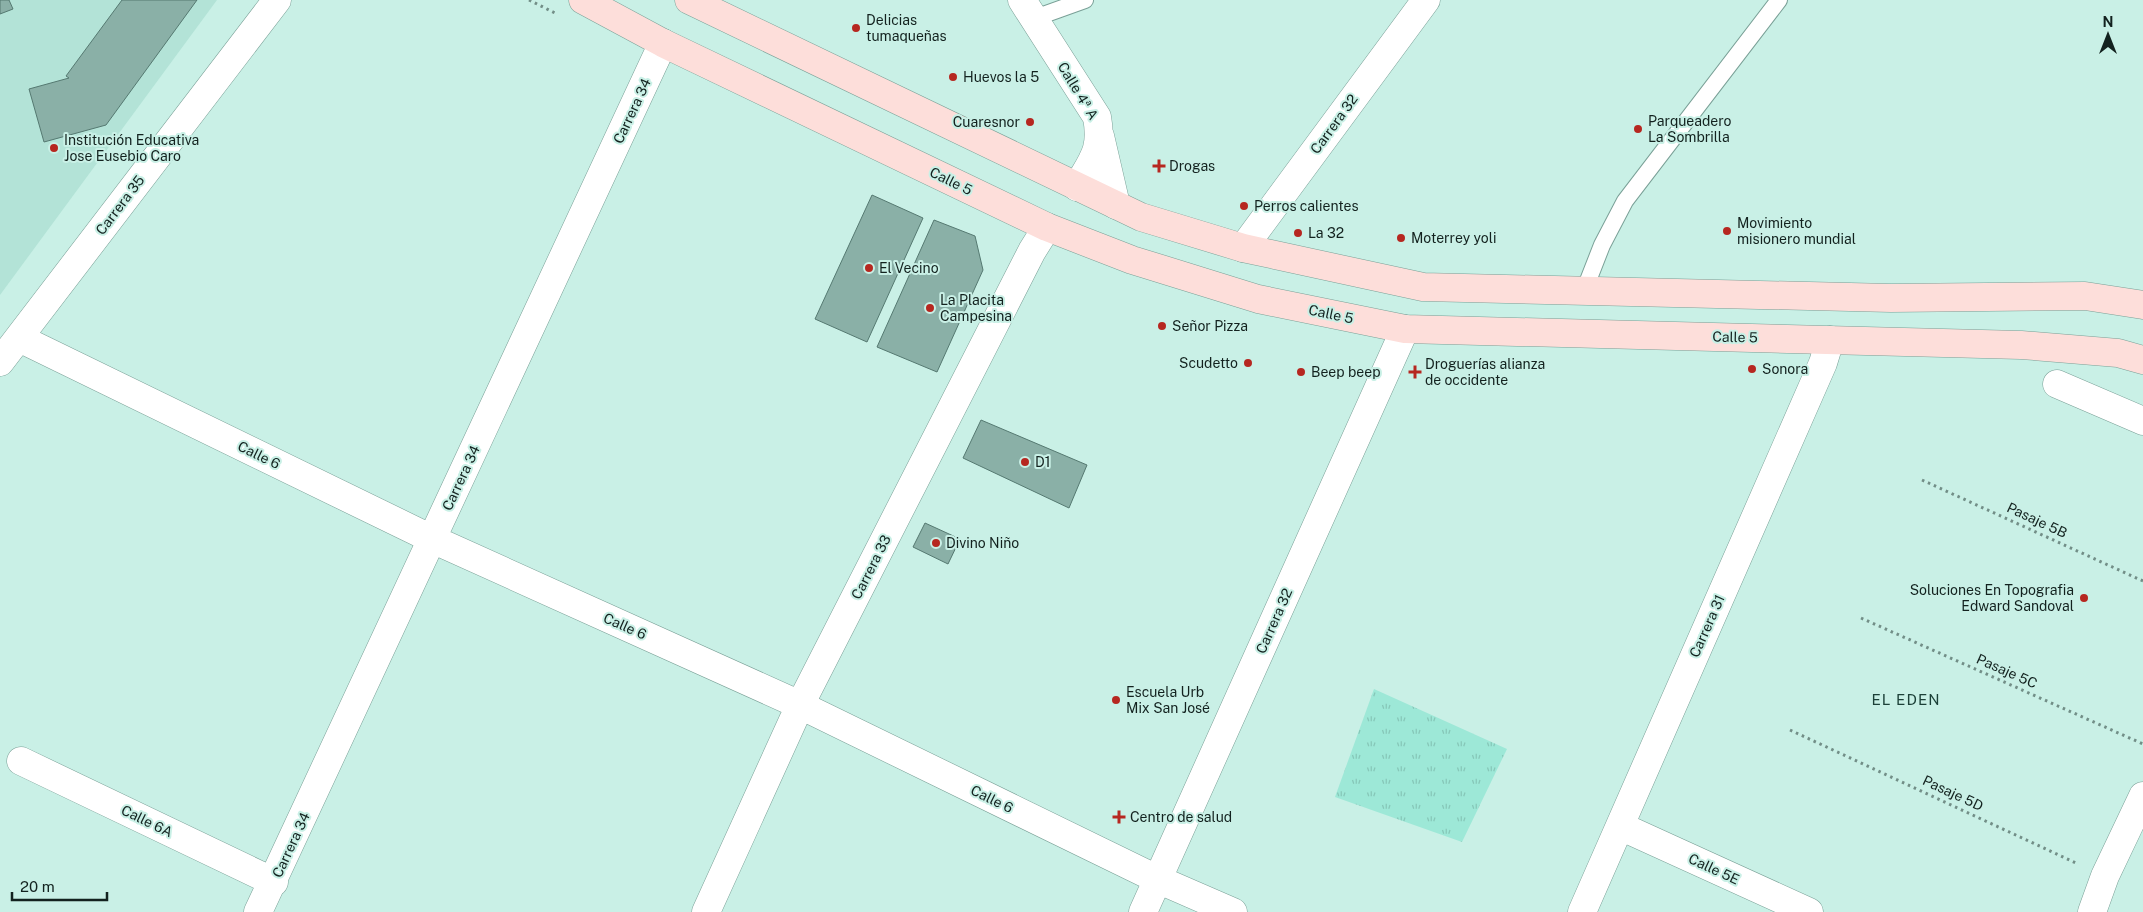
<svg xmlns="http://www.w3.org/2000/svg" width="2143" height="912" viewBox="0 0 2143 912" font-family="'Public Sans',sans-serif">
	<defs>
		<pattern id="park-tufts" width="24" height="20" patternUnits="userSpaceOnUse" patternTransform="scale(1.25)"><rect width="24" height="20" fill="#9de8d7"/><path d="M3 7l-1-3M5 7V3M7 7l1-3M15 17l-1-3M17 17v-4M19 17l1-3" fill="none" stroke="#86c7b8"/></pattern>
	</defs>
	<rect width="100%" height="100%" fill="#c9f0e6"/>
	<path fill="#b3e3d7" d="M0,0H217L0,295Z"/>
	<path fill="url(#park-tufts)" d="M1374,689L1507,749L1462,842L1335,797Z"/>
	<path fill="#8ab0a7" stroke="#557971" d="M0,0H9L13,9L0,14Z
		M122,0H197L106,125L44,142L29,89L69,78L66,76Z
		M872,195L923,218L867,342L815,319Z
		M934,220L975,236L983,270L937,372L877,347Z
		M981,420L1087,465L1069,508L963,458Z
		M925,523L960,539L948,564L913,547Z"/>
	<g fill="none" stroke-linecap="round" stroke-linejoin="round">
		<defs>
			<path id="service" d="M1032,19L1085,0
				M1584,291L1602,245L1625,201L1779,0"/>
			<path id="minor" d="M1022,0L1097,117C1103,150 1093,159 1077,187
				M1100,136L1116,205
				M1243,248L1426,0
				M19,338L432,539L800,705L1157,879L1233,912
				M0,362L277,0
				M2057,384L2143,421
				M21,761L274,882
				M1620,826L1809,912
				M258,912L663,43
				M706,912L800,705L1032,251L1047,227
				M1143,912L1405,329
				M1582,912L1823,363L1830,340
				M2092,912L2105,876L2143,796"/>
			<path id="secondary" d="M583,0L663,43L1047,227L1132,260L1258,299L1405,329L2021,345L2118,353L2143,360
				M689,0L1141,217L1243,248L1423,287L1891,298L2085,296L2143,305"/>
		</defs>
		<use href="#service" stroke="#7aa097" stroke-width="18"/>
		<use href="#minor" stroke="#7aa097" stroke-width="29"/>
		<use href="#secondary" stroke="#7aa097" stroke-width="29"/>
		<path stroke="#728e87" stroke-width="3" stroke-dasharray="2.5 4" stroke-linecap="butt" d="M529,0L555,13
			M1922,480L2143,581
			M1861,618L2143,744
			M1790,730L2078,864"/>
		<use href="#service" stroke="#fff" stroke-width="16"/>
		<use href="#minor" stroke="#fff" stroke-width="28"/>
		<use href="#secondary" stroke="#fddeda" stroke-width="28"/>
	</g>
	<g fill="#b62720" stroke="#c9f0e6" stroke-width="2">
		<circle cx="856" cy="28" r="5"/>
		<circle cx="953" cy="77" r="5"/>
		<circle cx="1030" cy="122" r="5"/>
		<circle cx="1638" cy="129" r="5"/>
		<circle cx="54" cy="148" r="5"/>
		<path d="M1156.5 158.5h5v5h5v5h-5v5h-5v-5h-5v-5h5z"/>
		<circle cx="1244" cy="206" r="5"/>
		<circle cx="1727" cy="231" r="5"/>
		<circle cx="1298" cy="233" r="5"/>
		<circle cx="1401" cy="238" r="5"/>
		<circle cx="869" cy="268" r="5"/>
		<circle cx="930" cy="308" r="5"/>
		<circle cx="1162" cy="326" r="5"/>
		<circle cx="1248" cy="363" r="5"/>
		<circle cx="1752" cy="369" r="5"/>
		<circle cx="1301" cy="372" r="5"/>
		<path d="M1412.5 364.5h5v5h5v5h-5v5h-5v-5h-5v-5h5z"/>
		<circle cx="1025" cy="462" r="5"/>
		<circle cx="936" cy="543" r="5"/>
		<circle cx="2084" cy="598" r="5"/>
		<circle cx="1116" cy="700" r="5"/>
		<path d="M1116.5 809.5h5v5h5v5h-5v5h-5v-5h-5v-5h5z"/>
	</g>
	<g text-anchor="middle" stroke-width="4" stroke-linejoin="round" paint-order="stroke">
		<g font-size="14" fill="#13221f" stroke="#c9f0e6" text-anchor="start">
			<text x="866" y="25">Delicias<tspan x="866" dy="16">tumaqueñas</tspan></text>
			<text x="963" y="82">Huevos la 5</text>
			<text x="1648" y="126">Parqueadero<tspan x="1648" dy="16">La Sombrilla</tspan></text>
			<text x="1020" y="127" text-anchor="end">Cuaresnor</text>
			<text x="64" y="145">Institución Educativa<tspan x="64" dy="16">Jose Eusebio Caro</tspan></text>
			<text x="1169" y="171">Drogas</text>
			<text x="1254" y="211">Perros calientes</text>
			<text x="1737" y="228">Movimiento<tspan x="1737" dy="16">misionero mundial</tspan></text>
			<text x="1308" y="238">La 32</text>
			<text x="1411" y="243">Moterrey yoli</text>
			<text x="879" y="273">El Vecino</text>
			<text x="940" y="305">La Placita<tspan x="940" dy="16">Campesina</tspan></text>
			<text x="1172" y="331">Señor Pizza</text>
			<text x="1238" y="368" text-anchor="end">Scudetto</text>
			<text x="1425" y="369">Droguerías alianza<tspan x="1425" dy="16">de occidente</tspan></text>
			<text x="1762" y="374">Sonora</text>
			<text x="1311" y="377">Beep beep</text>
			<text x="1035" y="467">D1</text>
			<text x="946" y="548">Divino Niño</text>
			<text x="2074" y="595" text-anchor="end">Soluciones En Topografia<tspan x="2074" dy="16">Edward Sandoval</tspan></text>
			<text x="1126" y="697">Escuela Urb<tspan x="1126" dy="16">Mix San José</tspan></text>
			<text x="1130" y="822">Centro de salud</text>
		</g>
		<g font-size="14" fill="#13221f" stroke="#c9f0e6">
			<text transform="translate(1078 91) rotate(59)" y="5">Calle 4ª A</text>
			<text transform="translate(632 111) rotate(-65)" y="5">Carrera 34</text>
			<text transform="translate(1334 124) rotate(-54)" y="5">Carrera 32</text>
			<text transform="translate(951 181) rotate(26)" y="5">Calle 5</text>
			<text transform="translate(120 205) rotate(-53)" y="5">Carrera 35</text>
			<text transform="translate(1331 314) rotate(12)" y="5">Calle 5</text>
			<text transform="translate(1735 337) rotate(1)" y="5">Calle 5</text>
			<text transform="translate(259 455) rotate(26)" y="5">Calle 6</text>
			<text transform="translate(461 478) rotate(-65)" y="5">Carrera 34</text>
			<text transform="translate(2037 520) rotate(25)" y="5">Pasaje 5B</text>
			<text transform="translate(871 567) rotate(-63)" y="5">Carrera 33</text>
			<text transform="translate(1274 621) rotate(-66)" y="5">Carrera 32</text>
			<text transform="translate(625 626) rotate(24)" y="5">Calle 6</text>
			<text transform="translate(1707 626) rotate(-66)" y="5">Carrera 31</text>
			<text transform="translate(2007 671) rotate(24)" y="5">Pasaje 5C</text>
			<text transform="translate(1953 793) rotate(25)" y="5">Pasaje 5D</text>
			<text transform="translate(992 799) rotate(26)" y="5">Calle 6</text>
			<text transform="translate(147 821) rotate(26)" y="5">Calle 6A</text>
			<text transform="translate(291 845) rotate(-65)" y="5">Carrera 34</text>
			<text transform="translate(1714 869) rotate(25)" y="5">Calle 5E</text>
		</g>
		<g font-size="15" letter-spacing="1" fill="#1c4038" stroke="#c9f0e6">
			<text x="1906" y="705">EL EDEN</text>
		</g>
	</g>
	<g transform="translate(2108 35)" stroke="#c9f0e6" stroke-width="4" paint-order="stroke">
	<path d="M0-4L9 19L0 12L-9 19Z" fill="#13221f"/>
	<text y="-8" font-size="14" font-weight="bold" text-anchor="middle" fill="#13221f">N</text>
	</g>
	<path d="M12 892v8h95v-8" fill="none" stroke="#13221f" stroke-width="2.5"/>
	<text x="20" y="892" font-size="15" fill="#13221f" stroke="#c9f0e6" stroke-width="4" paint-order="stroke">20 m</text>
</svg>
